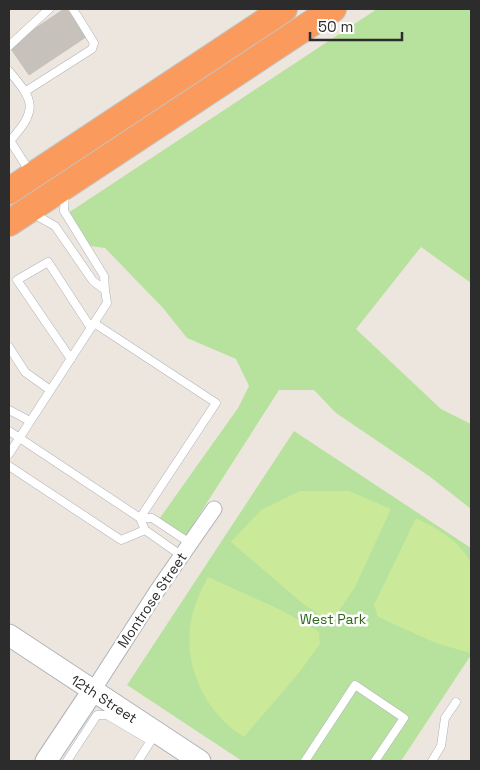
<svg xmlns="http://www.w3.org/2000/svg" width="480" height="770" viewBox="0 0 480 770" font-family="'Space Grotesk',sans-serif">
	<rect width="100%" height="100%" fill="#ede6df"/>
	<path fill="#b7e29d" d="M377,9H471V283L421,247L356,329L441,409L471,424V509L429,476L336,413L314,390H279L185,537L157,522L238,408L249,386L236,359L187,338L163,308L105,248L90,246L68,213Z
		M294,431L471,548V655L401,761H242L127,685Z"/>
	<path fill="#cae999" d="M300,491H349L391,509L355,587L336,615L325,619L301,602L231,542L261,510Z
		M416,518C439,530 459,540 471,563L470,653L436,643L378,617L374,605Z
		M208,577L283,611L319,632L320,644L298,674L244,737C202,711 179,658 194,609C197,598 203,587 208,577Z"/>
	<path fill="#c6c1ba" stroke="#c9c2b8" d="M64,9H67L86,37L29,75L9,46Z"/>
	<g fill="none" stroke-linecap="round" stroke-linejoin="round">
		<defs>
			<path id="lane" d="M9,46L49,9
				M9,71C35,102 38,109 10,141
				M26,91L92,49L94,43L73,9
				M9,139L30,172
				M32,213L55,226L93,281L105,290L104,276L64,211L65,194
				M9,347L25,372L50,390
				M71,359L17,280L48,262L91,328
				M9,410L30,421
				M9,431L140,518L216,403L94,323
				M9,454L107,303L105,290
				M9,466L121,540L145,530
				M182,556L145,530L140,518H152L190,543
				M67,761L97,715H107L151,741
				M138,761L152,739
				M305,761L355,685L404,718L375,761
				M432,761L441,746L445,718L456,702"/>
			<path id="street" d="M92,692L157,591L214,509"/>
			<path id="secondary" d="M9,635L200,761
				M46,761L92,692"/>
			<path id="highway" d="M9,191L284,9
				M9,223L333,9"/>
		</defs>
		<use href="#lane" stroke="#afb2bc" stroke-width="9"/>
		<use href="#street" stroke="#afb2bc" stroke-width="17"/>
		<use href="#secondary" stroke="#afb2bc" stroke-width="23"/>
		<use href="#highway" stroke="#c4c4c4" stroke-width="28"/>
		<use href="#lane" stroke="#fff" stroke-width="8"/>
		<use href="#street" stroke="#fff" stroke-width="15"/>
		<use href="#secondary" stroke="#fff" stroke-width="21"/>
		<use href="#highway" stroke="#fa9a5d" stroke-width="26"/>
	</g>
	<g text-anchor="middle" stroke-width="5" stroke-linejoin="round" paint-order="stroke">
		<g font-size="14" fill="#2c2c2c" stroke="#fff">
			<text transform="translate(152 600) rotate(-56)" y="5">Montrose Street</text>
			<text transform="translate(104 699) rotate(33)" y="5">12th Street</text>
		</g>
		<g font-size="14" fill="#2f681d" stroke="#fff">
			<text x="333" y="624">West Park</text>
		</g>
	</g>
	<rect width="480" height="770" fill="none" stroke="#2c2c2c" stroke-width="20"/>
	<path d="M310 32v8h92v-8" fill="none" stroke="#2c2c2c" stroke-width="2.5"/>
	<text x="318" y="32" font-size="15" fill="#2c2c2c" stroke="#ffffff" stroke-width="4" paint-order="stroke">50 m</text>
</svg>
